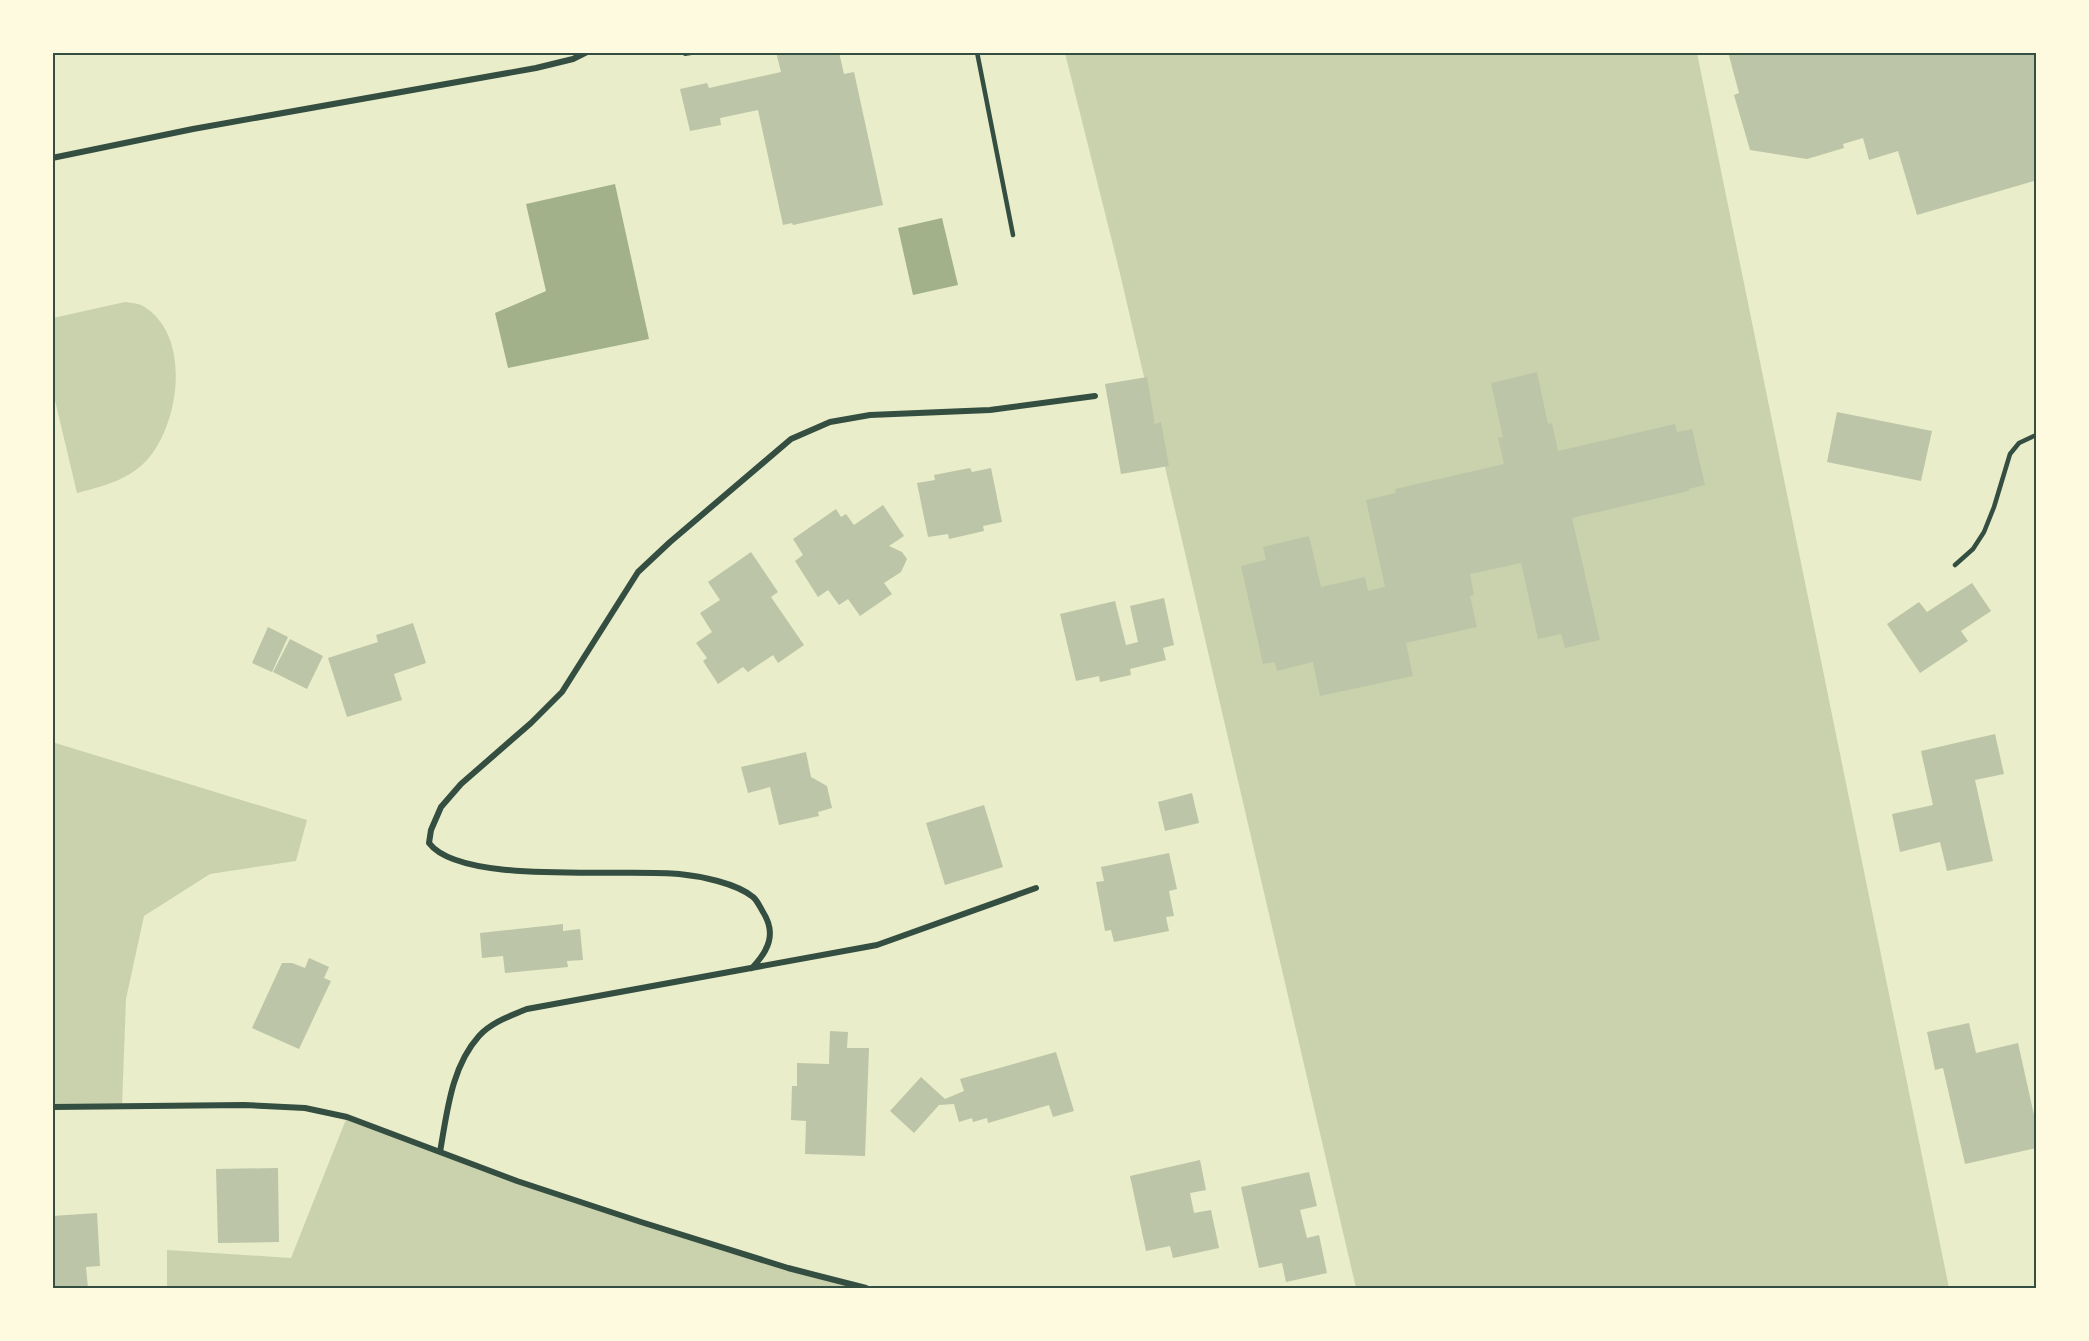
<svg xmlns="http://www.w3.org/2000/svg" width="2089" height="1341" viewBox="0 0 2089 1341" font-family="'Playfair Display',serif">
	<rect width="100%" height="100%" fill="#e9edc9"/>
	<path fill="#cad2ad" d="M1065,53H1697L1949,1288H1356L1118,265Z
		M125,302C131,303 138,303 143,306C192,335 180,423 147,460C127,481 103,486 77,493L53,392V318Z
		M52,742L307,820L296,861L210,874L144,916L126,999L122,1106L53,1107Z
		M347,1117L440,1152L641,1222L866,1288H167V1250L291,1258Z"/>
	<path fill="#a3b18a" d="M615,184L649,339L508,368L495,313L546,291L526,204Z
		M942,218L958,285L913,295L898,228Z"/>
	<path fill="#bcc5a7" d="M776,52H839L844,74L854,72L883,205L793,225L792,223L783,225L758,110L720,118L721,125L690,131L680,89L707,83L709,88L781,72Z
		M1728,52H2036V185L2034,181L1917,215L1898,151L1869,160L1863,138L1843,144L1844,148L1807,159L1750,150L1734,95L1739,93Z
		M1537,372L1548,424L1552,423L1558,451L1675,424L1677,432L1692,429L1705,485L1689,489V491L1572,518L1600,640L1565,648L1561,634L1538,639L1521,563L1470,574L1474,595L1470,596L1477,627L1406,643L1413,676L1320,696L1313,662L1277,671L1275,662L1263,664L1241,566L1266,560L1263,547L1309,536L1321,587L1365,577L1368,591L1385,587L1366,500L1396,493L1395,489L1504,464L1498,438L1503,437L1491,383Z
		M1147,377L1155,424L1161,422L1169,466L1121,474L1105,384Z
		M1837,412L1932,431L1921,481L1827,462Z
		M970,468L972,472L991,468L1002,522L983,526L984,531L949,539L948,534L928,537L917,483L935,480L934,475Z
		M883,505L904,536L889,546L902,552L907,559L901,572L884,583L892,594L860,616L848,599L839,605L828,590L818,597L795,561L803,555L793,539L836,509L841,517L846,514L854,525Z
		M751,552L778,592L771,597L804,645L778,663L773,655L748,672L743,667L718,684L703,661L707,658L696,643L712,632L700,613L720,600L708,582Z
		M1972,583L1991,611L1961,631L1968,641L1920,673L1887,624L1919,602L1927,612Z
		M1164,598L1174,645L1163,648L1166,660L1130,669L1131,675L1100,682L1099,676L1076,681L1060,614L1115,601L1126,645L1138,642L1130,606Z
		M413,623L426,663L394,674L402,700L347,717L328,658L378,642L376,635Z
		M268,627L288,637L272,672L252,663Z
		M290,639L323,656L307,689L273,672Z
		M1995,734L2004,774L1975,780L1993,861L1947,871L1940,842L1900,852L1892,814L1933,805L1921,751Z
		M806,752L811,777L827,786L832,808L818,812L819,816L779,825L770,787L748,793L741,767Z
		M1192,793L1199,823L1165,831L1158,802Z
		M984,805L1003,867L945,885L926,823Z
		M1169,853L1177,889L1169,891L1174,916L1166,917L1169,931L1114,942L1111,930L1105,931L1096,882L1104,881L1101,867Z
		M563,924V931L580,929L583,960L567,961L568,967L505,973L503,956L482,958L480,933Z
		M309,958L329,967L324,978L331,981L299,1049L252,1028L282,963H292L305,968Z
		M1969,1023L1976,1053L2018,1043L2036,1124V1148L1965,1164L1943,1068L1935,1070L1927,1032Z
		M830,1031L848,1032L847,1048H869L865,1156L805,1154L806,1121L791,1120L792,1086H797V1063L829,1064Z
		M1056,1052L1074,1111L1053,1117L1049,1105L988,1123L987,1118L973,1122L972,1118L959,1122L954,1104L939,1105L914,1133L890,1111L921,1077L945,1099L964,1091L960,1079Z
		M1200,1160L1206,1190L1190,1193L1194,1213L1211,1210L1219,1248L1173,1258L1170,1246L1146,1251L1130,1176Z
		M278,1168L279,1242L218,1243L216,1169Z
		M1309,1172L1317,1206L1300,1210L1307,1238L1319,1235L1327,1273L1286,1282L1282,1263L1259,1268L1241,1187Z
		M97,1213L100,1266L86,1267L88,1288H52V1216Z"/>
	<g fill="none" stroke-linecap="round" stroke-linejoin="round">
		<path stroke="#344e41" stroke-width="4" d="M684,52L685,54L698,52
			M849,52V53"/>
		<path stroke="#344e41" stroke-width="4.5" d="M977,52L1013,235
			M1955,565L1973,549L1984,532L1994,507L2010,454L2019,443L2036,435"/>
		<path stroke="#344e41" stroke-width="6" d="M52,158L193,129L536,68L573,59L587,52
			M752,968C768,951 777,934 763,912C760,907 757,900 753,897C736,883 700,876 679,874C626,868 461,886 429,843L431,830L441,807L461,784L531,723L562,692L638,572L670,542L791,439L830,422L870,415L990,410L1095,396
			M52,1107L244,1105L305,1108L347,1117L517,1181L641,1222L788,1268L866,1288
			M440,1152C447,1113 451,1067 479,1036C492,1022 510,1016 527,1009L877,945L1036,888"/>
	</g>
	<rect width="2089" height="1341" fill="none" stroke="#fefae0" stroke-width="108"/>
	<rect x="54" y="54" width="1981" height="1233" fill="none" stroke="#344e41" stroke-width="2"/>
</svg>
